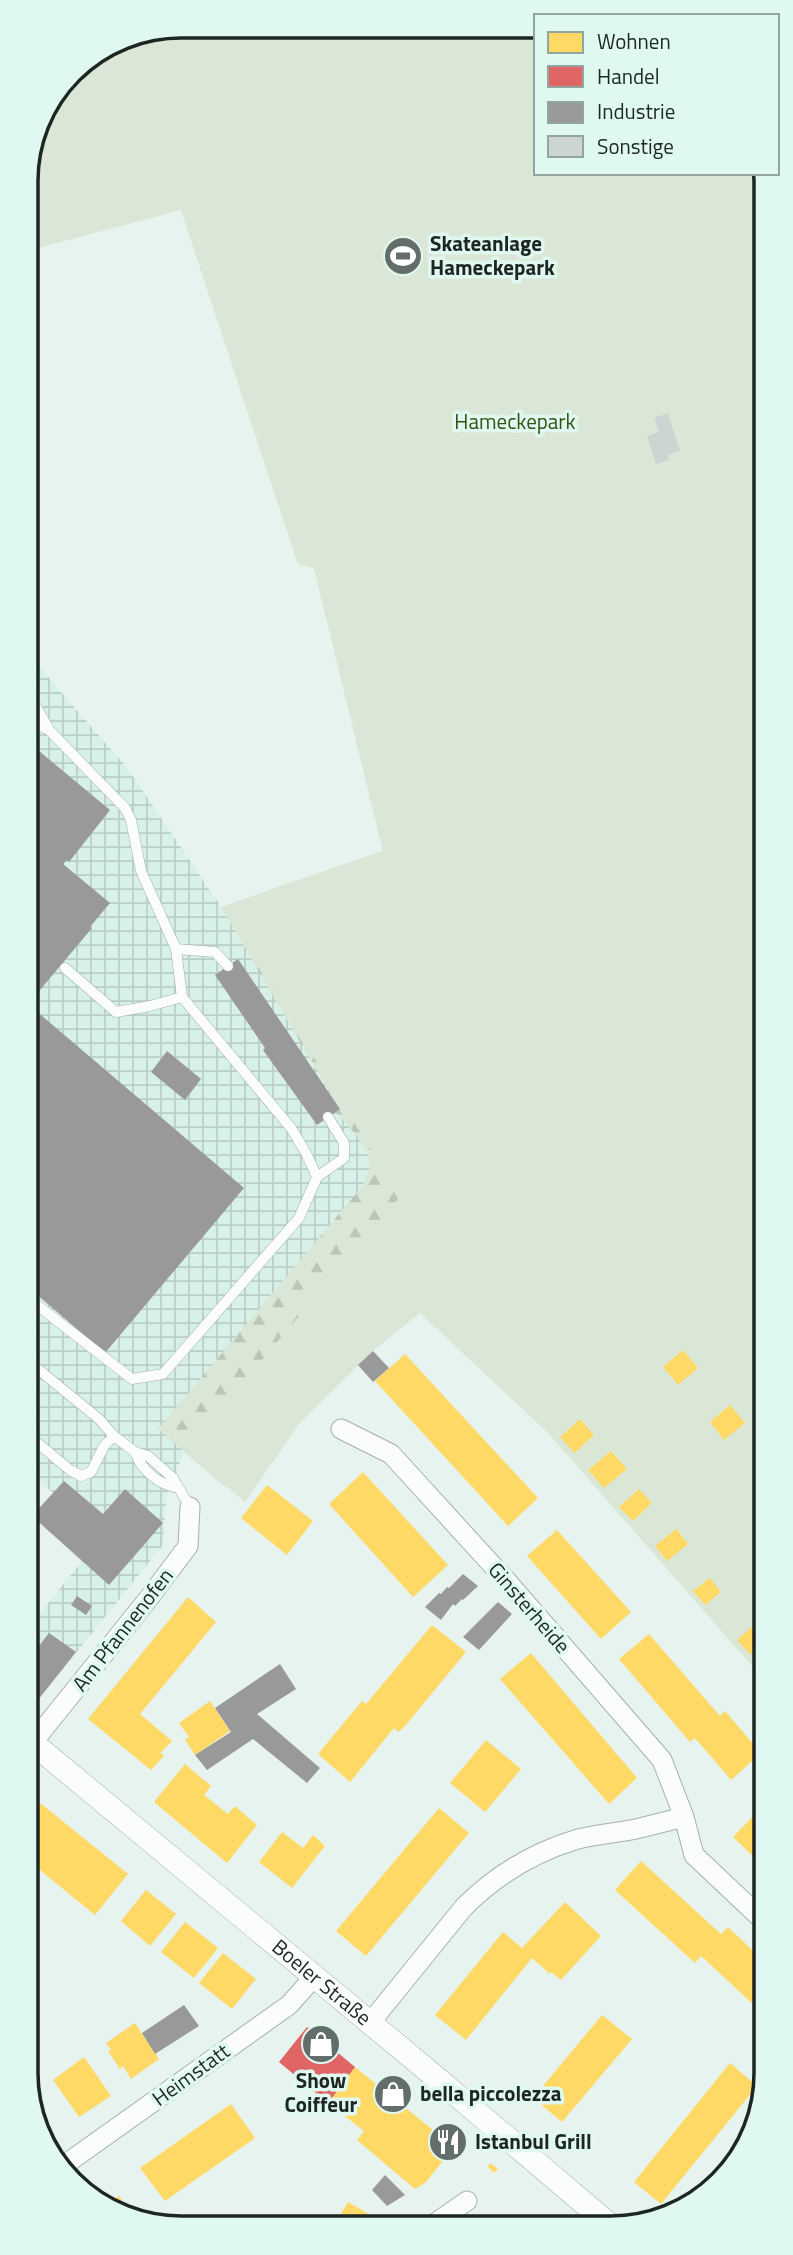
<svg xmlns="http://www.w3.org/2000/svg" width="793" height="2255" viewBox="0 0 793 2255" font-family="'Titillium Web',sans-serif">
	<defs>
		<pattern id="industrial-grid" width="8" height="8" patternUnits="userSpaceOnUse" patternTransform="scale(1.75)"><rect width="8" height="8" fill="#d8f1e8"/><path d="M0 4h8M4 0v8" fill="none" stroke="#b9cec7"/></pattern>
		<pattern id="forest-firs" width="22" height="20" patternUnits="userSpaceOnUse" patternTransform="scale(1.75)"><rect width="22" height="20" fill="#dae7d6"/><path d="M5 1l3.5 6h-7zM16 11l3.5 6h-7z" fill="#bbc6b7"/></pattern>
	</defs>
	<rect width="100%" height="100%" fill="#e6f3ef"/>
	<path fill="url(#industrial-grid)" d="M27,651L47,676L128,769L221,907L401,1197L184,1452L166,1498L163,1545L34,1705L29,1702V1627L82,1561L32,1516L53,1493L28,1471Z"/>
	<path fill="url(#forest-firs)" d="M206,193L382,760L414,1191L225,1487L158,1429L360,1189C384,1155 356,1137 336,1112L339,1108L221,907L383,851L314,568L298,564L181,210Z"/>
	<path fill="#dae7d6" d="M182,26L536,29V173H764L766,1682L548,1433L420,1313L373,1351L300,1423L245,1502L184,1452L400,1197L221,907L383,851L314,568L298,564L181,210L27,251V171L42,113L79,65L123,38Z"/>
	<path fill="#ffd966" d="M683,1350L698,1368L678,1385L663,1367Z
		M405,1354L538,1498L508,1526L375,1381Z
		M730,1405L745,1423L724,1440L710,1422Z
		M580,1419L594,1435L575,1453L560,1437Z
		M611,1451L627,1469L604,1488L588,1470Z
		M766,1456V1481L754,1465Z
		M363,1472L448,1565L413,1597L329,1504Z
		M267,1485L313,1521L287,1555L241,1518Z
		M639,1489L652,1503L633,1521L619,1507Z
		M676,1529L688,1544L667,1561L655,1546Z
		M557,1530L631,1612L601,1639L527,1556Z
		M710,1578L721,1592L705,1605L693,1591Z
		M188,1597L216,1622L140,1714L172,1741L160,1753L164,1756L151,1770L88,1719Z
		M755,1624L766,1636V1641L751,1655L737,1640Z
		M432,1625L466,1652L405,1726L399,1732L394,1728L350,1782L318,1754L362,1701L366,1704L377,1691Z
		M649,1634L720,1716L725,1711L761,1753L731,1780L695,1738L690,1742L619,1659Z
		M531,1653L637,1778L609,1804L500,1679Z
		M210,1701L230,1731L195,1755L185,1740L189,1737L179,1723Z
		M486,1740L521,1769L485,1812L450,1783Z
		M185,1764L211,1786L204,1795L228,1814L235,1806L257,1825L227,1863L154,1802Z
		M29,1794L128,1874L95,1915L29,1861Z
		M439,1808L469,1833L366,1956L336,1931Z
		M760,1809L766,1814V1869L733,1837Z
		M282,1832L303,1848L313,1835L325,1846L292,1888L259,1862Z
		M641,1861L721,1934L728,1927L766,1963V2016L701,1956L695,1963L615,1890Z
		M146,1890L176,1914L150,1946L121,1921Z
		M565,1902L601,1936L561,1980L551,1972L550,1974L532,1958L466,2040L435,2015L503,1932L522,1948Z
		M185,1922L218,1948L194,1978L161,1952Z
		M223,1953L256,1979L232,2009L199,1983Z
		M602,2015L632,2039L562,2122L533,2098Z
		M135,2023L159,2059L131,2079L123,2066L120,2069L108,2051L111,2049L106,2043Z
		M84,2057L111,2096L79,2117L53,2080Z
		M730,2063L757,2086L661,2204L634,2182Z
		M355,2067L454,2147L426,2182L415,2189L357,2140L364,2131L328,2103Z
		M231,2104L255,2138L165,2201L140,2168Z
		M490,2163L498,2169L494,2173L488,2167Z
		M119,2196L133,2216L108,2203Z
		M348,2202L377,2219L373,2226H334Z"/>
	<path fill="#e06666" d="M307,2027L355,2067L328,2103L279,2062Z"/>
	<path fill="#999" d="M27,741L110,810L69,862L67,860L63,864L110,903L90,927L92,928L35,996L33,995L28,1001Z
		M238,959L340,1109L317,1125L263,1050L265,1048L215,975Z
		M28,1004L244,1188L105,1353L28,1287Z
		M167,1051L201,1079L185,1100L151,1072Z
		M373,1351L389,1368L373,1382L358,1365Z
		M64,1481L103,1514L125,1489L163,1523L109,1585L32,1516Z
		M463,1574L478,1586L463,1600L462,1599L455,1606L453,1604L441,1620L425,1607L439,1593L441,1594L447,1587L449,1588Z
		M77,1596L92,1606L86,1615L71,1605Z
		M498,1602L512,1614L479,1650L463,1637Z
		M49,1633L76,1652L34,1705L29,1702V1653L32,1655Z
		M280,1664L296,1689L257,1714L320,1768L307,1783L253,1739L207,1770L195,1755L231,1732L215,1708Z
		M184,2005L199,2026L155,2054L142,2033Z
		M385,2175L405,2195L387,2206L372,2190Z"/>
	<path fill="#ccd5d1" d="M668,413L680,451L668,455L669,460L656,464L647,436L659,432L654,418Z"/>
	<g fill="none" stroke-linecap="round" stroke-linejoin="round">
		<defs>
			<path id="service" d="M27,691L50,731L125,808L131,820L141,871L176,949L182,997L291,1128L306,1153L317,1177L299,1218L163,1374L132,1379L28,1298
				M27,720L49,730
				M176,949L215,952L228,966
				M65,968L116,1012L150,1006L182,997
				M317,1177L344,1158V1143L328,1117
				M28,1361L99,1419L114,1436L135,1452L148,1456L173,1478L190,1507
				M28,1435L70,1470L81,1476L91,1472L104,1446L114,1436
				M135,1452C142,1471 159,1485 179,1488"/>
			<path id="minor" d="M341,1429L391,1454L505,1579L662,1760L684,1817
				M29,1747L149,1598L188,1546L190,1507
				M370,2023L464,1907C496,1875 534,1852 578,1839C597,1834 617,1833 636,1829C652,1825 668,1821 684,1817L694,1855L766,1923
				M63,2166L289,2005L314,1977
				M431,2226L467,2201"/>
			<g id="tertiary">
				<path id="s1" d="M29,1740L427,2070L611,2226"/>
			</g>
		</defs>
		<use href="#service" stroke="#a5b0ac" stroke-width="11"/>
		<use href="#minor" stroke="#a5b0ac" stroke-width="21"/>
		<use href="#tertiary" stroke="#a5b0ac" stroke-width="24"/>
		<use href="#service" stroke="#fbfdfd" stroke-width="10"/>
		<use href="#minor" stroke="#fbfdfd" stroke-width="19"/>
		<use href="#tertiary" stroke="#fbfdfd" stroke-width="23"/>
	</g>
	<defs>
		<symbol id="stadium-disc" viewBox="-11 -11 22 22"><circle r="9.5" fill="#636e6a" stroke="#e0f9f0"/><path d="M0-5a6.5 5 0 1 0 0 10a6.5 5 0 1 0 0-10ZM-3.5-1.8h7v3.6h-7Z" fill="#fff"/></symbol>
		<symbol id="shop-disc" viewBox="-11 -11 22 22"><circle r="9.5" fill="#636e6a" stroke="#e0f9f0"/><path d="M-5-2.5h2.3a2.7 3.5 0 0 1 5.4 0H5L5.5 6h-11ZM-1.5-2.5h3a1.5 2.3 0 0 0-3 0Z" fill="#fff"/></symbol>
		<symbol id="restaurant-disc" viewBox="-11 -11 22 22"><circle r="9.5" fill="#636e6a" stroke="#e0f9f0"/><path d="M-5-6h1v4h1v-4h1v4h1v-4h1v5L-1.5 .5V6h-2V.5L-5-1ZM5-6V6H3V1.5H1.5Q1.5-4 5-6Z" fill="#fff"/></symbol>
	</defs>
	<g fill-rule="evenodd">
		<use href="#stadium-disc" x="381" y="234" width="44" height="44"/>
		<use href="#shop-disc" x="299" y="2022" width="44" height="44"/>
		<use href="#shop-disc" x="371" y="2072" width="44" height="44"/>
		<use href="#restaurant-disc" x="426" y="2120" width="44" height="44"/>
	</g>
	<g text-anchor="middle" stroke-width="7" stroke-linejoin="round" paint-order="stroke">
		<g font-size="21" font-weight="bold" fill="#1d2623" stroke="#e0f9f0" text-anchor="start">
			<text x="430" y="251">Skateanlage<tspan x="430" dy="24">Hameckepark</tspan></text>
			<text x="321" y="2088" text-anchor="middle">Show<tspan x="321" dy="24">Coiffeur</tspan></text>
			<text x="420" y="2101">bella piccolezza</text>
			<text x="475" y="2149">Istanbul Grill</text>
		</g>
		<g font-size="21" fill="#374f12" stroke="#e0f9f0">
			<text x="515" y="429">Hameckepark</text>
		</g>
		<g font-size="21" fill="#1d2623" stroke="#e0f9f0">
			<text transform="translate(529 1608) rotate(49)" y="7">Ginsterheide</text>
			<text transform="translate(123 1630) rotate(-52)" y="7">Am Pfannenofen</text>
			<text dy="7" stroke="none"><textPath href="#s1" startOffset="380">Boeler Straße</textPath></text>
			<text transform="translate(191 2075) rotate(-36)" y="7">Heimstatt</text>
		</g>
	</g>
	<path d="M0 0H793V2255H0ZM181 38H611A143 143 0 0 1 754 181V2073A143 143 0 0 1 611 2216H181A143 143 0 0 1 38 2073V181A143 143 0 0 1 181 38Z" fill="#e0f9f0" fill-rule="evenodd"/>
	<path fill="none" stroke="#1d2623" stroke-width="3.5" d="M181 38H611A143 143 0 0 1 754 181V2073A143 143 0 0 1 611 2216H181A143 143 0 0 1 38 2073V181A143 143 0 0 1 181 38Z"/>
	<rect x="534" y="14" width="245" height="161" fill="#e0f9f0" stroke="#92a59e" stroke-width="2"/>
	<rect x="548" y="32" width="35" height="21" fill="#ffd966" stroke="#92a59e" stroke-width="2"/>
	<text x="597" y="49" font-size="21" fill="#1d2623">Wohnen</text>
	<rect x="548" y="66" width="35" height="21" fill="#e06666" stroke="#92a59e" stroke-width="2"/>
	<text x="597" y="84" font-size="21" fill="#1d2623">Handel</text>
	<rect x="548" y="102" width="35" height="21" fill="#999999" stroke="#92a59e" stroke-width="2"/>
	<text x="597" y="119" font-size="21" fill="#1d2623">Industrie</text>
	<rect x="548" y="136" width="35" height="21" fill="#ccd5d1" stroke="#92a59e" stroke-width="2"/>
	<text x="597" y="154" font-size="21" fill="#1d2623">Sonstige</text>
</svg>
